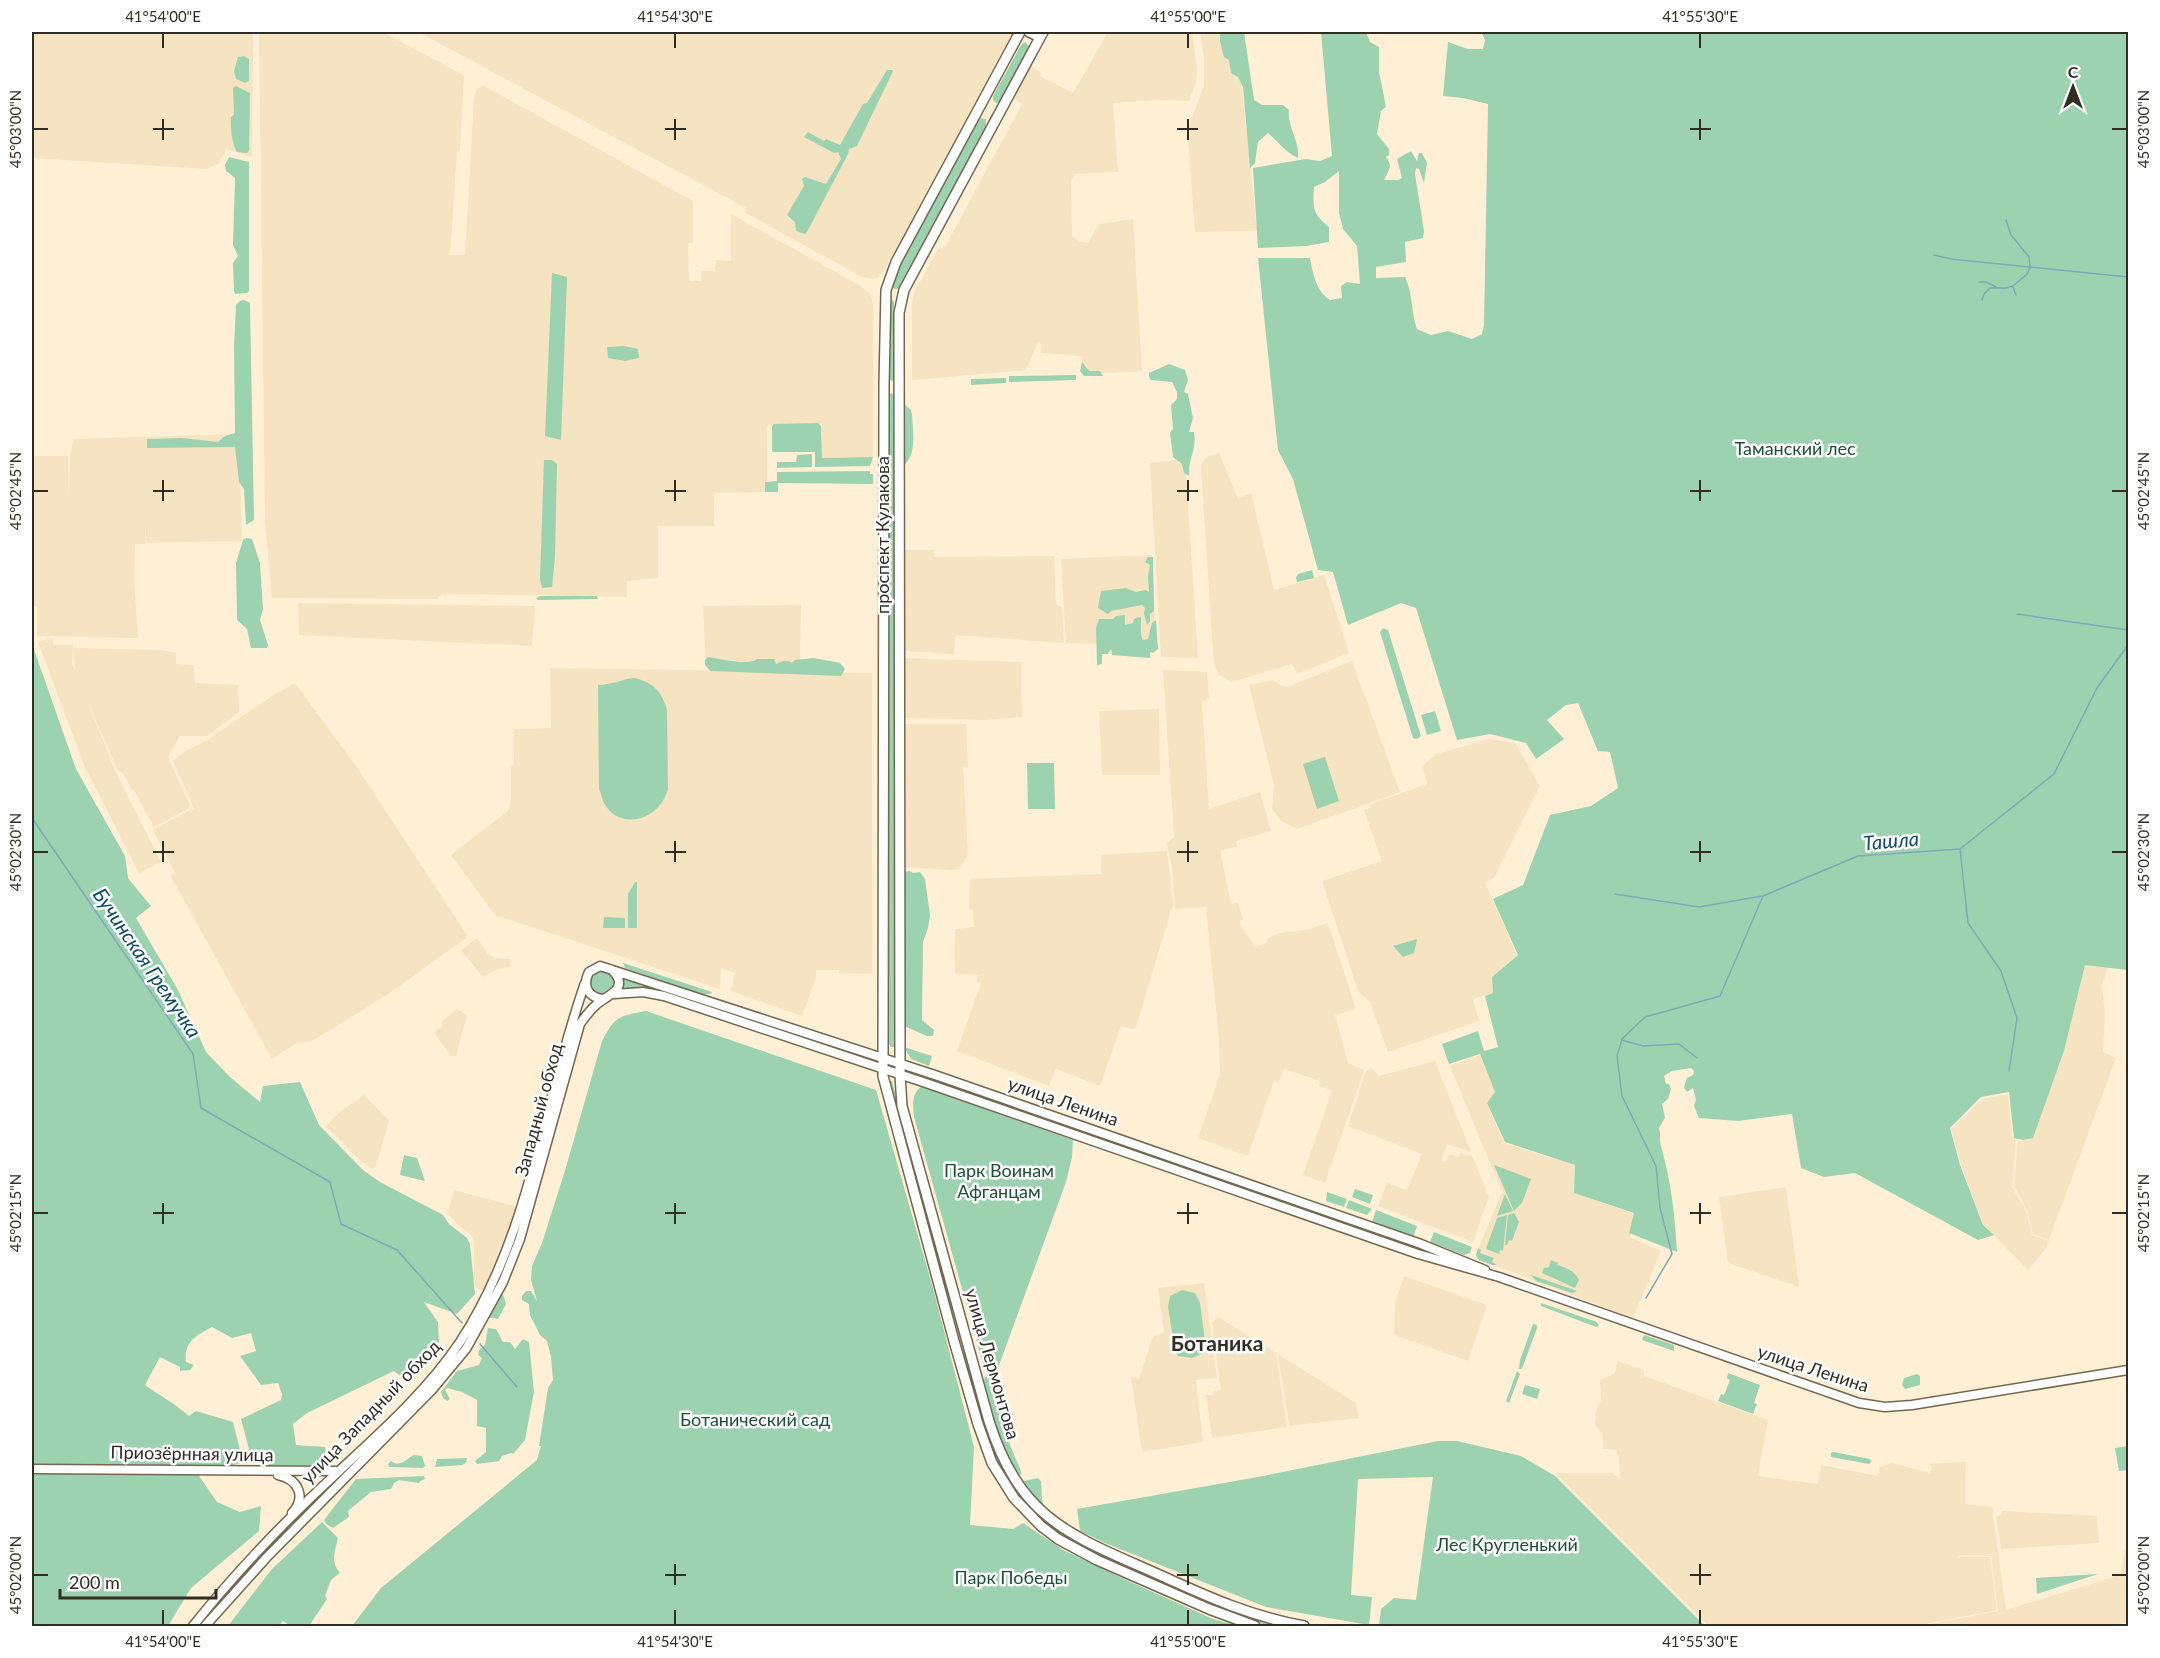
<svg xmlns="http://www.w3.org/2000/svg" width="2160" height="1658" viewBox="0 0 2160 1658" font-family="Lato,sans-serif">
	<rect width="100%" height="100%" fill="#fff0d5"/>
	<path fill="#f5e3c2" d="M32,32H253L252,157L226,149L219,164L207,169L32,158Z
		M259,32H382L464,75L460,151L457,152L450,255H465L474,97L477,89L484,86L693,201V243H688L689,281H701V271H715L716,260L731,261V214L861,286L870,295L873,303V457L822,458L821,424L767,425V492L714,493V526H658V578L627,581V597L442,594L437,599L272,598L265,522Z
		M418,32H1013L883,272L878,277L872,279L862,277L744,212L746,208Z
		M1108,32H1192L1197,68L1196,83L1189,101L1154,100L1113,103L1118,172L1074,174L1071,182L1072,237L1081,242L1088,243L1099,224L1133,219L1142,371L1088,374L1082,369V356L1041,353L1042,344L1038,343L1026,370L912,380V302L915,291L938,249L945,247L1022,104L1012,98L1030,66L1041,72L1040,76L1073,93Z
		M1200,32H1236L1257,231L1195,232L1188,139L1190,123L1204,86V59Z
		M239,434L242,541L146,543L145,517V544H135L134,579L138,638L37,636V606H32V456H68L69,501L70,457L73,439Z
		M1219,453L1238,499L1251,493L1274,590L1324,575L1349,653L1297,674L1292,664L1231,682L1219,675L1214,666L1213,654L1201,466L1206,457Z
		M1185,459L1198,658L1161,657L1150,463Z
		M902,550H933L934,557L1054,556L1056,605L1062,607L1064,643L955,635L954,654L906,651L903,646Z
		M1152,555L1156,645L1066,643L1061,559Z
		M298,603L535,606L532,646L299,635Z
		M801,605L800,665L706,664L703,606Z
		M52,638L54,645H73L72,664L75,670L74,648L161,650L176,653V664L194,665L195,683L238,685L239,712L207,736H180L168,757L191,807L154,827L134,790H132L123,773L117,769L86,698L117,775L161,862L139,873L84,765L38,642Z
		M904,658L1021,662L1022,717L987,720L904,718Z
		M1352,661L1400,792L1297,829L1281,821L1272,809L1274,784L1249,685L1273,680L1280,685L1287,687Z
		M550,668L872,673V974L839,973V970H816V977L802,1016L731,991L735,973L721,968L720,989L495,915L451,855L508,811L511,802V766L514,765V729L551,728Z
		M1163,670L1207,672L1209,697L1202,702L1209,809L1260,792L1271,831L1236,841L1237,846L1220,851L1231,904L1238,903L1243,919L1239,922L1255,947L1266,943L1268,938L1280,933L1306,930L1328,923L1356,1009L1335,1015L1348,1063L1364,1070L1325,1183L1303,1175L1332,1091L1319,1086L1320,1081L1284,1069L1279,1082L1274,1081L1248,1156L1198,1138L1220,1075L1219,1040L1206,907L1175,909L1172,867L1167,843L1174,837Z
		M295,683L358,769L467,935L466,938L387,995L312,1041L297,1043L272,1059L170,875L175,872L153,830L194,808L173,761L185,751L207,740L275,694Z
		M1159,709L1160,775H1102L1099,711Z
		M901,724H966L968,766L963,767L968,855L959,869L952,870L902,867Z
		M1489,739L1515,743L1540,786L1494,878L1485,883L1517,955L1492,976L1493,993L1473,999L1479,1021L1388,1052L1370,1002L1358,991L1322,881L1382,861L1364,810L1370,808L1371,804L1427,784L1422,766L1436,754Z
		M1167,851L1173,904L1135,1030L1121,1026L1100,1086L1056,1069L1049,1086L957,1051L981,983L976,981L979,975L955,974V929L974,927L973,910L969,909L970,879L1101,874V855Z
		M477,938L488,954L495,958L510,959L511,966L497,969L483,977L461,950Z
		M2085,965L2108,967L2102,985L2105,1014L2103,1052L2116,1058L2049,1240L2033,1234L2027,1210L2014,1186L2018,1141L2033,1138L2064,1051Z
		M457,1009L467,1015L456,1056H451L434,1033L443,1026L441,1022Z
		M1480,1055L1495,1092L1487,1104L1504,1143L1575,1165L1574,1193L1634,1214L1630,1237L1661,1251L1633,1318L1476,1258L1478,1249L1502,1192L1450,1066Z
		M1435,1061L1471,1152L1447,1144L1442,1160L1446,1161L1449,1154L1458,1157L1461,1153L1473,1157L1489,1197L1473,1242L1378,1206L1387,1183L1407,1190L1422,1154L1348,1126L1366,1071L1371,1068L1379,1076Z
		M2008,1094L2012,1136L2016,1139L2012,1187L2026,1211L2032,1235L2049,1241L2045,1250L2028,1270L1983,1224L1962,1167L1951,1129L1982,1099Z
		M364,1095L389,1121L375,1169L365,1165L326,1126L340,1112Z
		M1786,1187L1799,1287L1728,1263L1719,1197Z
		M454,1190L518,1207L510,1234L485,1292L476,1288L474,1283V1238L447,1214Z
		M1404,1276L1487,1305L1468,1361L1394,1335L1395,1303Z
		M1204,1283L1217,1378L1196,1380L1203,1442L1142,1452L1131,1377L1139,1379L1153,1336L1164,1333L1158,1288Z
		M1218,1317L1276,1353L1287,1427L1212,1438L1206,1395H1213L1214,1391L1221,1390L1212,1322Z
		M1278,1354L1356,1403L1359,1418L1289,1426Z
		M1618,1361L1644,1370V1376L1768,1420L1758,1476L1818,1484L1821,1465L1878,1476L1880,1467L1892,1463L1930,1473L1932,1466L1928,1464L1966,1462L1965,1504L1992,1507L2006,1610L2120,1575L2125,1550H2128V1622L2112,1626H1920L1998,1611L1991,1556L1962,1555L1957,1557H1990L1997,1610L1915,1626H1708L1555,1473H1612L1620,1479L1619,1455L1617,1454V1450L1603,1449V1436L1595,1424L1596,1410L1601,1400L1600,1380L1614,1374Z
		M2002,1511L2097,1516L2099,1543L2001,1549L1996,1516L2002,1515Z"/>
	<path fill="#9dd2b0" d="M1220,32H1244L1254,100L1262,105H1283L1289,110C1287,127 1300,141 1298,158C1285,152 1279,142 1268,133L1258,142L1255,163L1250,168L1243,87L1238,77L1231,73L1229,60L1224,57L1220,41Z
		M1321,32H1366L1370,42L1379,47V72L1386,107L1381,111L1377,134L1389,149V155L1386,157C1393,166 1389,170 1384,180H1398L1402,178L1397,159L1411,151L1417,161L1419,153H1422L1427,163L1424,183L1419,169L1416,168L1415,174L1424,231L1423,238L1405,242L1406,262L1376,267V278L1405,277C1413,293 1411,313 1417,329L1431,335L1448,331L1472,339L1482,334L1484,325L1488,104L1463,98L1443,96L1448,42L1468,49H1483L1485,40L1481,32H2128V970L2085,965L2064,1051L2033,1138L2023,1140L2014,1138L2009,1092L1981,1097L1950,1128L1960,1165L1983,1225L1994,1235L1978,1240L1855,1173L1824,1177L1801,1168L1792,1114L1738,1121L1699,1118L1694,1106L1696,1100L1693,1088L1687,1092L1684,1087L1687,1078L1693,1075L1694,1071L1691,1068L1672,1071L1664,1076L1666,1084H1669L1671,1089L1668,1099L1662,1104L1665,1118L1659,1128C1661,1134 1659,1139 1661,1146C1671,1181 1675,1215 1677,1252L1629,1233L1634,1213L1574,1193L1575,1165L1505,1142L1487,1103L1495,1092L1480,1054L1449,1064L1442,1044L1478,1031L1484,1051L1498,1047L1485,996L1493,993L1492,977L1518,955L1493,899L1523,885L1550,815L1591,806L1618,788L1610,752L1598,751L1578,703L1566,705L1547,720L1564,739L1536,759L1526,743L1490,734L1457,740L1416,608L1401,603L1348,625L1333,572L1318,570L1293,479L1278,450L1258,258H1310C1313,274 1316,291 1330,300L1342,298L1341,286L1347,282L1360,284L1357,246L1343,229L1339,213V171L1325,182L1314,187C1313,208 1312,213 1329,227V242L1306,246L1258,248L1253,168L1306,159L1320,161L1332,156Z
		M1025,42L1030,47L1001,102L996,103L993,100V96L1021,45Z
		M244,56L249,59V81L245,83L236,79L234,71L238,57Z
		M887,70H893V71L857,146L849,149L848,154L807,232L805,234L796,231L795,222L787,215L804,186L802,179L805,177L826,184L841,159L838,152L834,153L804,137L808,132L824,141L826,139L840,145L863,104L867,103Z
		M236,86L250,93L249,151L247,153L237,152C232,145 230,125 231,117L234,115L233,88Z
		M979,118L986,119V131L901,288L896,289L893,288L892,284L900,263Z
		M229,157L249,162V291L247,293L235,294L234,291L233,263L238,256L233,245L235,178L226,171L225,165Z
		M552,273L567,277L561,440L545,436Z
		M891,299L894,301L895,378L893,381L888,379L889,300Z
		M244,300L250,303L254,520L246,525L244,489L239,482L235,447L147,448V439L182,438L218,442L225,436L235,433L234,347L236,305L240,301Z
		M624,346L638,349L639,358L625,361L608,358L607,347Z
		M1082,362L1089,371H1100L1103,376H1084L1080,371Z
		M1169,364L1185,370L1188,380L1184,392L1188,394L1193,418L1189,432H1194C1197,450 1188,458 1189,476L1184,473L1182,464L1173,457L1170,433L1173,429L1171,405L1177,399V392L1172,382L1151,380L1149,377V373Z
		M1076,375V380L1009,382V376Z
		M1006,378V383L971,385V379Z
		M891,393L896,396V1045L894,1047H891L889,1044V396Z
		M904,404L911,410L912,415C913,431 917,454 904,465Z
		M818,423L821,426L822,458L873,457L870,466L815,467V452H773L772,450V426L774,424Z
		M812,454V467L777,468V462H796L797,455Z
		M544,460H552L557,464L555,557L552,587L542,588L540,579Z
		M870,471V474H873V484L778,483V492H765V482L777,481V472Z
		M246,538L252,539L260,563L263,609L260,620L268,645L267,648H251L247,629L237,620L236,563L243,540Z
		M1148,557H1153L1154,611L1150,614V621L1147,625L1144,614L1145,608L1142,605L1111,611L1108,614L1098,608L1101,591L1126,588L1136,592L1145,590L1149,592L1148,577L1150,565L1145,562Z
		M1312,570L1314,578L1297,582L1296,577L1298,574Z
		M540,596H597L598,599L538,600L536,598Z
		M1125,615V625L1133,623L1134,619L1139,617L1141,618V635L1143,640L1148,639L1152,623L1156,620L1158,649L1153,653L1150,652V658L1112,655L1111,649L1108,654H1102V664L1097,665L1096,628L1099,619H1113L1116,616Z
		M1383,628L1388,630L1421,736L1417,739L1413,738L1380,632Z
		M32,644L76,769L125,856L128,878L151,906L136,918L178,990L206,1052L230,1077L260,1102L263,1086L300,1082L319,1125L363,1170L380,1182L443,1215L449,1224L467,1238L470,1244L475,1294L457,1314L424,1302L438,1322L439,1342L404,1379L394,1371L307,1413L293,1424L296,1445L325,1447L329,1465L269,1466L268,1450L251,1457L241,1419L281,1400L282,1394L278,1383L261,1385L240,1356L256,1351L251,1333L232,1338L212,1327C197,1335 183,1342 186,1362L194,1365L190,1370L180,1371V1367L160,1357L145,1385C160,1396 176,1404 189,1416L196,1411L233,1422L243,1462L199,1476L217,1502L240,1512L261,1506L259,1531L191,1588L168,1626H32Z
		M708,657C720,659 749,666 757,659H774L776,664C782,661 786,659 792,663L795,660L814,658L840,663L845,669L841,676L710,671L705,665V660Z
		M635,678C653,683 662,691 667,710L668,789C660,820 620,832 604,803C602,799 601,793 599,789L598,685C612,685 621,679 635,678Z
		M1435,711L1441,731L1427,735L1421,715Z
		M1325,757L1339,801L1317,809L1303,764Z
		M1027,763H1054L1055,809H1028Z
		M910,871L913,873L920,872L925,879L930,915L928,928L923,942L922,1020L934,1030L933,1036H927L904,1026L903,872Z
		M635,882H637V928H628V894Z
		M604,917L625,918V928H603Z
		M1417,939L1414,953L1403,957L1393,946Z
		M623,963L712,992L710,994H702L625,968Z
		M590 983a12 12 0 1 1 24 0a12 12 0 1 1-24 0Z
		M622,976L870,1058L871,1059L869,1061L660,991L644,988L622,990Z
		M646,1011L876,1090L933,1288L974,1447L970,1525L1013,1529L1023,1523L1063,1550L1124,1579L1213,1619L1239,1626H352L381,1588L537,1460L541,1446H539L548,1388L553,1380L551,1357L547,1341L540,1335L530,1315L529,1304L522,1300V1296L526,1291H531L537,1301L531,1280L532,1266L542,1243L564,1174L602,1041C615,1016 619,1016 646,1011Z
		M904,1047L932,1056L929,1066L911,1059Z
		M922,1075L1191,1168L1190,1171L921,1078Z
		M888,1081H892L939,1259H936Z
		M922,1086L1073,1140L1072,1157L1066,1182L998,1368L985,1371L914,1117C913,1104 911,1094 922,1086Z
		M404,1155L417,1158L425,1181L400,1175Z
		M1494,1165L1531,1179L1522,1203L1514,1211Z
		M1205,1173L1441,1255L1440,1258L1204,1176Z
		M1355,1189L1373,1195L1370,1204L1352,1197Z
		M1327,1192L1347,1199L1344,1207L1326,1201Z
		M1505,1194L1513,1211L1497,1216Z
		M1349,1200L1372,1209L1367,1215L1346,1208Z
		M1376,1210L1417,1226L1413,1238L1372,1222Z
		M1514,1213L1519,1222L1512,1241L1509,1240L1507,1245H1505L1508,1215Z
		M1507,1215L1503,1251L1500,1250L1499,1254L1486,1249L1497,1218Z
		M1434,1232L1472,1247L1470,1253L1464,1255L1430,1242Z
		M1478,1248L1481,1250L1480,1253L1494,1258L1492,1262L1497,1265H1492L1479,1260L1476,1255Z
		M1551,1260L1558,1263L1557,1267L1558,1265C1568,1269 1575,1271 1579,1280L1575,1288L1542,1273L1544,1268L1549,1267Z
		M938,1263H942C952,1299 962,1336 972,1372C990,1439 1001,1488 1060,1531C1087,1552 1122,1563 1153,1577C1196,1596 1239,1617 1285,1626H1270L1231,1614L1098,1557L1060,1535L1043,1523L1017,1496L996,1461L982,1423Z
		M1531,1275L1577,1291L1572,1293L1536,1281Z
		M1182,1290L1195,1293L1200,1303L1206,1348L1204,1353L1192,1358L1178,1356L1175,1351L1168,1307L1170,1296Z
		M502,1291L506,1304L498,1319L487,1317Z
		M1541,1303L1597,1322L1599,1326L1596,1327L1541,1306Z
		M1533,1324L1537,1325V1328L1522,1369H1519L1520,1360Z
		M488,1328L496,1329L503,1342H510L515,1349L523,1339L529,1342L534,1392L525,1440L513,1454L511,1453L502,1456L499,1461L477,1464L475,1461L486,1452V1428L477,1426V1400L462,1392L447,1388L445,1390L450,1399L447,1401L443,1398L441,1392L457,1371L479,1365L482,1358L478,1355L479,1350L485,1345Z
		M1644,1335L1674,1345V1351L1642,1340Z
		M1517,1371L1520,1374L1509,1403L1506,1401Z
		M1728,1373L1760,1385L1754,1403L1757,1404L1753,1414L1718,1401L1721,1394L1724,1395L1730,1380L1727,1378Z
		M1917,1374L1920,1376V1385L1905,1389L1902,1385L1904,1378Z
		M994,1375H997L1010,1445L1021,1471V1475H1017C998,1448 991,1414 983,1383L985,1377Z
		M1525,1385L1540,1389L1537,1399L1522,1394Z
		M1438,1441H1457L1521,1456L1555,1476L1705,1626H1379L1381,1609L1394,1598L1416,1600L1433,1477L1358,1479L1351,1595L1372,1597L1369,1625L1266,1607L1105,1543L1080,1531L1077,1509L1258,1477Z
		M2128,1446V1470L2119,1471L2115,1448Z
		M1833,1452L1870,1459L1871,1462L1869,1464L1831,1457V1453Z
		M414,1455L422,1456L425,1466L423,1468L389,1467L388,1464L391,1461C401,1468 405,1459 414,1455Z
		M467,1458L466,1463L462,1465L435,1467L437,1459Z
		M424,1476L425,1479L420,1481L419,1483L399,1480L394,1483L391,1489L371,1492L348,1511L349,1517L333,1528L326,1524L324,1520L356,1479Z
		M1038,1478L1041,1481C1042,1488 1041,1500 1044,1506C1047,1511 1058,1516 1063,1522V1524C1053,1515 1025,1494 1024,1481Z
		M322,1522L338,1538C335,1551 330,1562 340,1573L331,1580L325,1596L327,1599L309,1626H291L283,1621L279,1626H228L271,1570Z
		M282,1534L202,1626H198L235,1582Z
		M2098,1574L2037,1594L2036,1578Z"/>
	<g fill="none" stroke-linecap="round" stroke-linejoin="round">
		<path stroke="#82a8ba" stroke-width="1.5" d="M1934,255L1951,259L2128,277
			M1979,282H1986L1998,288
			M2013,287L2016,295
			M1982,300L1984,294L1990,288H2006L2013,286L2027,274L2030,267L2029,257L2011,235L2006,220
			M2017,614L2128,630
			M32,818L193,1054L201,1108L330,1182L341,1224L397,1250L462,1323
			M1960,849L1968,923L2001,971L2017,1018L2009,1071
			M1615,894L1699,907L1762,896
			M1622,1040L1643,1046L1679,1044L1697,1058
			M1646,1298L1672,1254L1660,1208L1656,1166L1622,1096L1617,1056L1622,1039L1645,1017L1720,996L1763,896L1858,856L1960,849L2054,774L2097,688L2128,645
			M480,1344L517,1387"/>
		<defs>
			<path id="secondary" d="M614,994L643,992L664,996L926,1083L1418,1254L1499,1277L1859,1403L1885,1407L1912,1405L2128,1370
				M604,999C588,998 582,986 589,972L600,966L935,1075L1421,1244L1485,1270
				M32,1469L339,1471
				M278,1475C298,1479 307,1497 292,1513
				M193,1626C236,1572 288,1518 339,1471C381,1432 428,1390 460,1342C531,1234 543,1102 585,983
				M205,1626L267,1557L431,1391L466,1349L503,1282L520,1239L580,1024C585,1017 589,1011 596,1005C607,995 631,989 612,970"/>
			<path id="primary" d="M1020,32L896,262L886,290L884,384L883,1076L954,1341L978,1424L992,1463L1014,1498L1041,1526L1058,1539L1097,1560L1209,1609L1255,1626
				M1029,32L1040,37
				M1043,32L904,290L899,313L900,1075L902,1106L989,1421C1021,1522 1073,1536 1162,1576C1208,1597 1253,1617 1304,1626"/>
		</defs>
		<use href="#secondary" stroke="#746750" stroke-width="11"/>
		<use href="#primary" stroke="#746750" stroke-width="12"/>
		<use href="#secondary" stroke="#fff" stroke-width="8"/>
		<use href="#primary" stroke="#fff" stroke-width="9"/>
	</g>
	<path fill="none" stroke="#322d23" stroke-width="2" d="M163,33V48M675,33V48M1188,33V48M1700,33V48M163,119V140M675,119V140M1188,119V140M1700,119V140M33,129H48M153,129H174M665,129H686M1177,129H1198M1690,129H1711M2112,129H2127M163,480V501M675,480V501M1188,480V501M1700,480V501M33,491H48M153,491H174M665,491H686M1177,491H1198M1690,491H1711M2112,491H2127M163,841V862M675,841V862M1188,841V862M1700,841V862M33,852H48M153,852H174M665,852H686M1177,852H1198M1690,852H1711M2112,852H2127M163,1203V1224M675,1203V1224M1188,1203V1224M1700,1203V1224M33,1213H48M153,1213H174M665,1213H686M1177,1213H1198M1690,1213H1711M2112,1213H2127M675,1564V1585M1188,1564V1585M1700,1564V1585M33,1575H48M665,1575H686M1177,1575H1198M1690,1575H1711M2112,1575H2127M163,1610V1625M675,1610V1625M1188,1610V1625M1700,1610V1625"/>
	<g text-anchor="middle" stroke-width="5" stroke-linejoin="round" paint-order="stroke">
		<g font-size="18" fill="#1d4f34" stroke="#fff">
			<text x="1795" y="455">Таманский лес</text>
			<text x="999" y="1177">Парк Воинам<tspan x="999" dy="21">Афганцам</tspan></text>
			<text x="755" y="1426">Ботанический сад</text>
			<text x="1507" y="1551">Лес Кругленький</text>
			<text x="1011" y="1584">Парк Победы</text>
		</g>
		<g font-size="18" fill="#322d23" stroke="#fff">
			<text transform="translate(883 535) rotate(-90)" y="6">проспект Кулакова</text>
			<text transform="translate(1063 1102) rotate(19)" y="6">улица Ленина</text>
			<text transform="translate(539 1110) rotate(-75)" y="6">Западный обход</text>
			<text transform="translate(992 1364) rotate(74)" y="6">улица Лермонтова</text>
			<text transform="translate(1813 1369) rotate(18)" y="6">улица Ленина</text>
			<text transform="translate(371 1412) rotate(-46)" y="6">улица Западный обход</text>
			<text transform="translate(192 1454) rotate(1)" y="6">Приозёрнная улица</text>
		</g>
		<g font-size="20" font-style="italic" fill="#0d4b63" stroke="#fff">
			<text transform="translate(1891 841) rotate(-5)" y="7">Ташла</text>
			<text transform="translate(147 963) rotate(56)" y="7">Бучинская Гремучка</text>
		</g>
		<g font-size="21" font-weight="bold" fill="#322d23" stroke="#fff">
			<text x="1217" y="1351">Ботаника</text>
		</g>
	</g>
	<rect width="2160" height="1658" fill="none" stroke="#ffffff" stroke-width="66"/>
	<g transform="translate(2073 87)" stroke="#ffffff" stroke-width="4.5" paint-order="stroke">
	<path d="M0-4.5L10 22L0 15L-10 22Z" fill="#322d23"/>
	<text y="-9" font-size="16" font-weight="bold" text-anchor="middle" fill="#322d23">С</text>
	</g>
	<path d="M60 1589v9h156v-9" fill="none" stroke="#322d23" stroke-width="3"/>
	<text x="69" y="1589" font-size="18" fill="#322d23" stroke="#ffffff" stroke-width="4.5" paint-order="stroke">200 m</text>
	<rect x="33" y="33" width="2094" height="1592" fill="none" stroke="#322d23" stroke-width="2"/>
	<g font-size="15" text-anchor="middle" fill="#322d23">
		<text x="163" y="22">41°54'00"E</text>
		<text x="675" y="22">41°54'30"E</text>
		<text x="1188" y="22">41°55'00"E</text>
		<text x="1700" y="22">41°55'30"E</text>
		<text transform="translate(16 129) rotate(-90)" y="5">45°03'00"N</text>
		<text transform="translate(2144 129) rotate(-90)" y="5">45°03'00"N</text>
		<text transform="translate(16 491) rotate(-90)" y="5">45°02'45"N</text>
		<text transform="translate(2144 491) rotate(-90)" y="5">45°02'45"N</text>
		<text transform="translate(16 852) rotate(-90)" y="5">45°02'30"N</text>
		<text transform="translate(2144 852) rotate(-90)" y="5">45°02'30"N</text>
		<text transform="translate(16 1213) rotate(-90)" y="5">45°02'15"N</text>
		<text transform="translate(2144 1213) rotate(-90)" y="5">45°02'15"N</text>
		<text transform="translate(16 1575) rotate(-90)" y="5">45°02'00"N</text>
		<text transform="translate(2144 1575) rotate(-90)" y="5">45°02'00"N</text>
		<text x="163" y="1647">41°54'00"E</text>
		<text x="675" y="1647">41°54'30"E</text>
		<text x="1188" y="1647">41°55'00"E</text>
		<text x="1700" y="1647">41°55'30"E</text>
	</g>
</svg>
